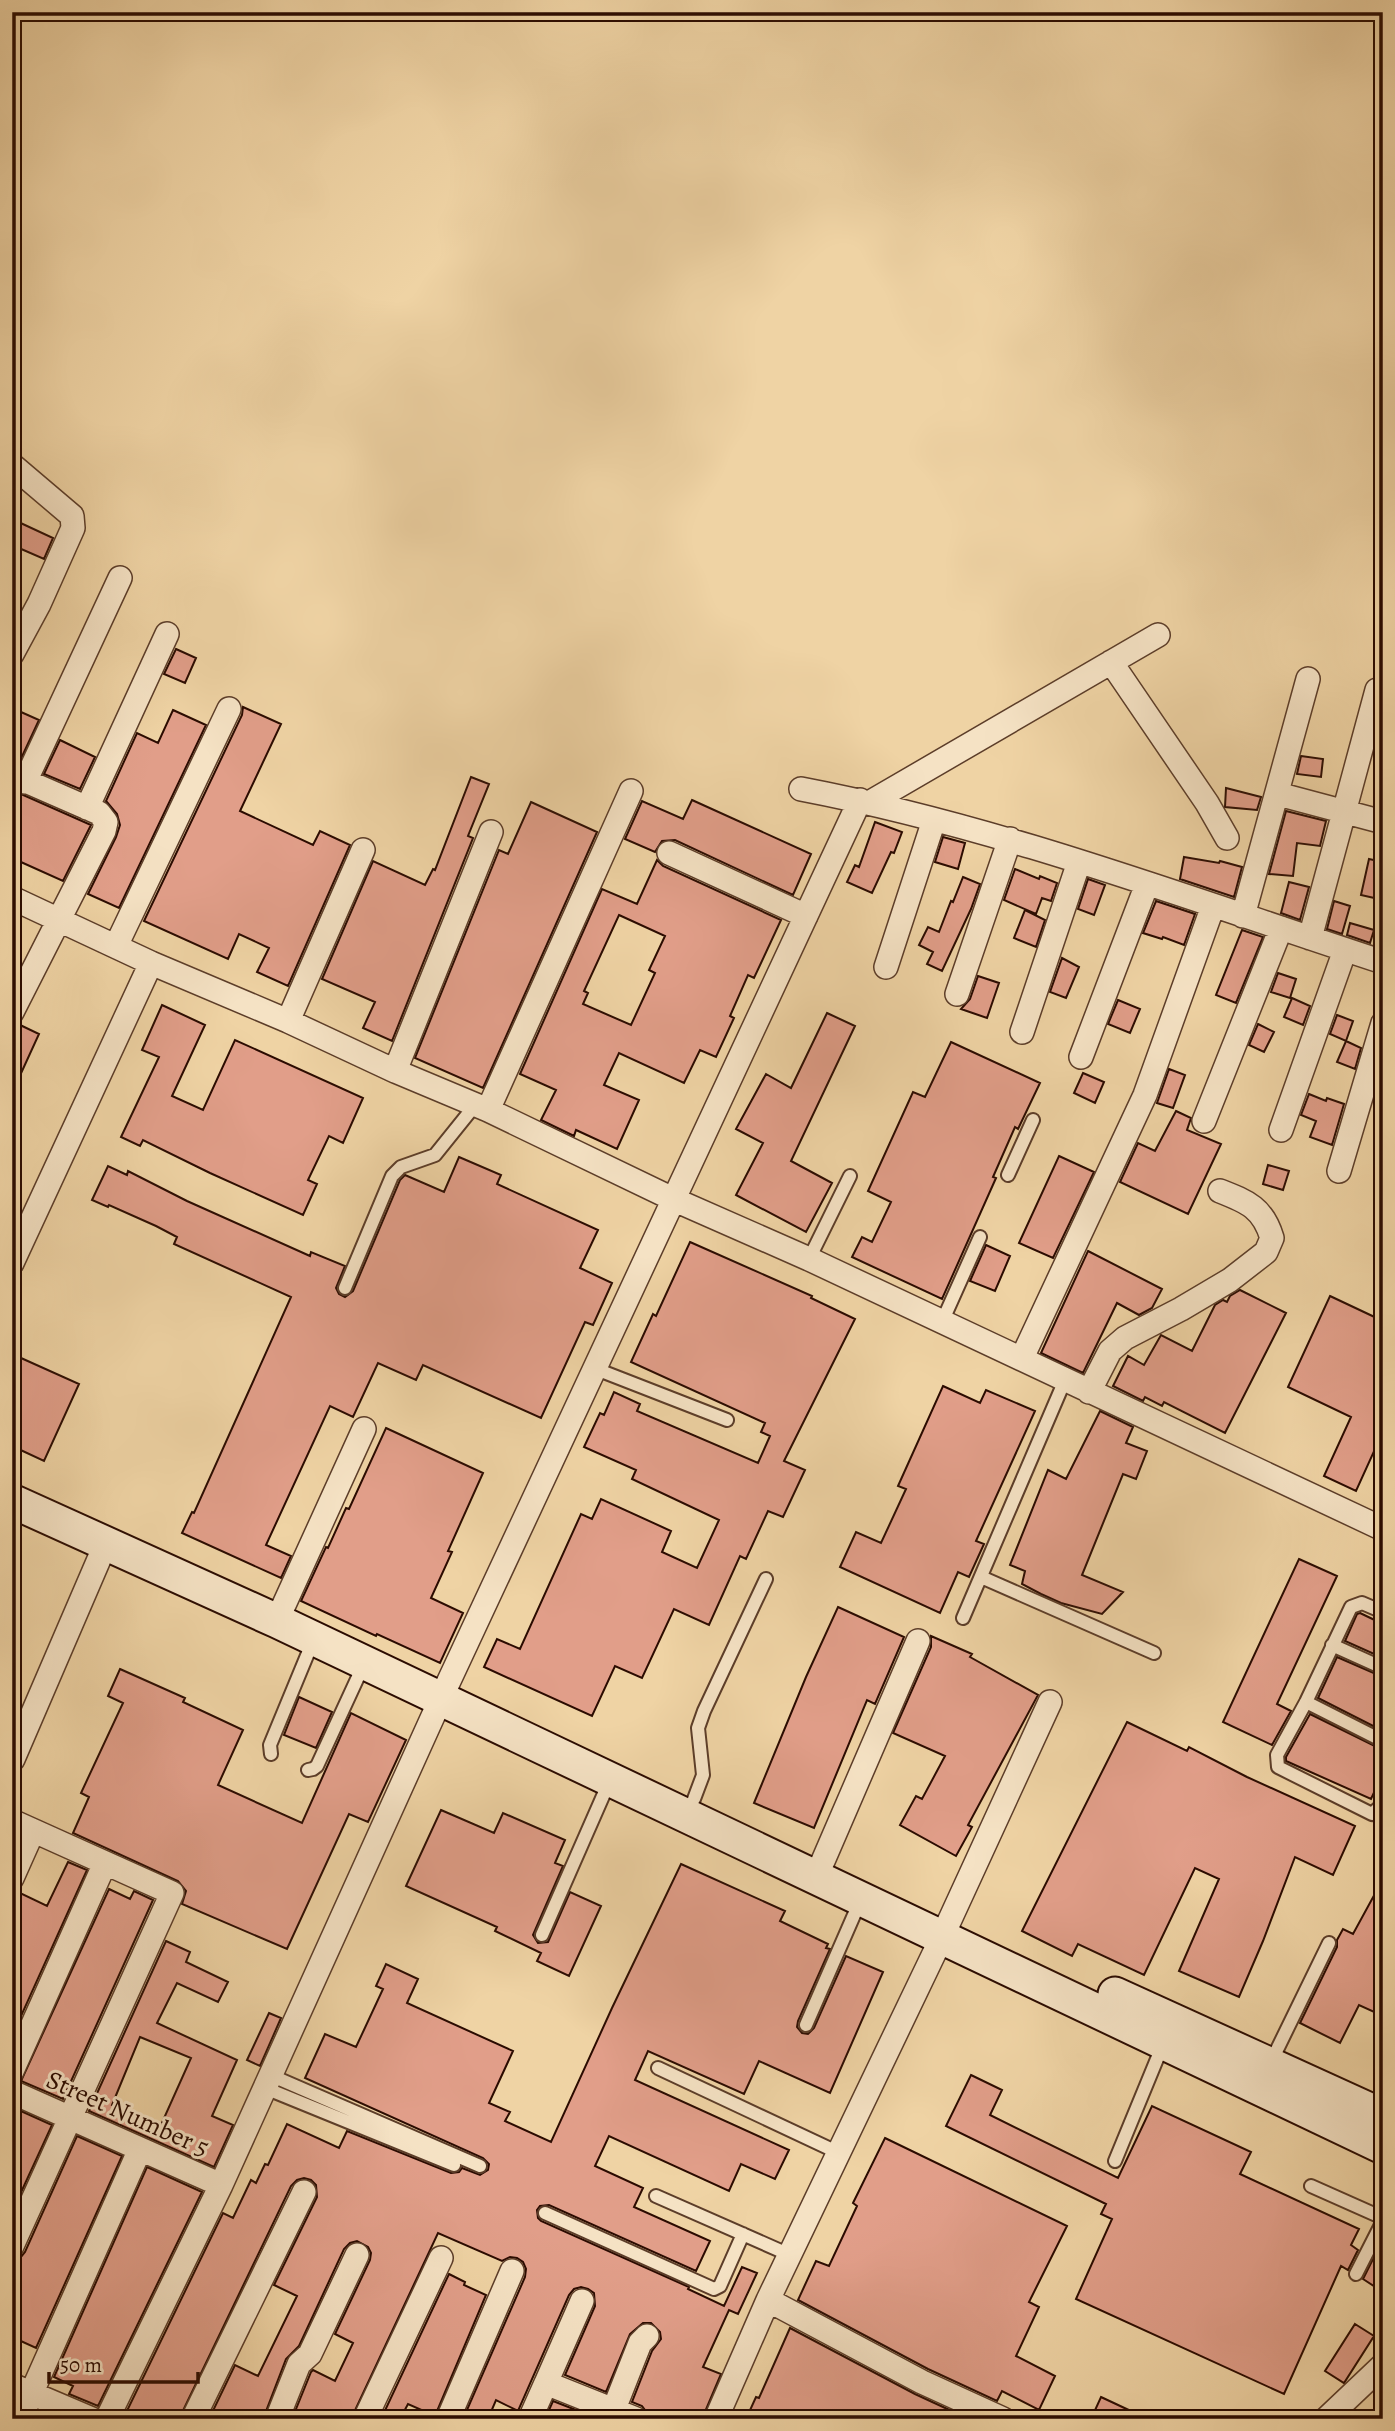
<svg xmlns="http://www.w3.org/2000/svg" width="1395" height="2431" viewBox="0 0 1395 2431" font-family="Alegreya,serif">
	<rect width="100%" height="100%" fill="#efd3a4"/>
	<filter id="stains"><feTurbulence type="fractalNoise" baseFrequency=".00286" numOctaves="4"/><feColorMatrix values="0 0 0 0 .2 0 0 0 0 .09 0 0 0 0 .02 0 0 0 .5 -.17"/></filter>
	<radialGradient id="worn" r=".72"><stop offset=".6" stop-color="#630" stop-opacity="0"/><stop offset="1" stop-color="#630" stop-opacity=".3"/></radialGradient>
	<path fill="#e19e89" stroke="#2b0b00" stroke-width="2" fill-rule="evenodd" d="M12,519L53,538L44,559L12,545Z
		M176,649L196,658L185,683L164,674Z
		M243,707L281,724L240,811L313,845L320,831L350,845L288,986L257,972L269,948L239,934L228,959L144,921L242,715Z
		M12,708L39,720L19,763L12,761Z
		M173,710L206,725L119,908L88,894L116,837L120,825L117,814L106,801L137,733L158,743Z
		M60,740L95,757L80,789L44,774Z
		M1301,756L1323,759L1321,777L1297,774Z
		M471,777L489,784L468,836L473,838L392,1041L363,1028L375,1002L322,979L373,861L425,885L433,869L435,870Z
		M1226,788L1261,797L1257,810L1225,807Z
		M12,790L91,825L63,881L12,858Z
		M692,800L811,854L793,895L675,840L662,841L655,852L625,839L642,801L683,819Z
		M531,802L597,832L483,1088L415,1058L499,850L508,854Z
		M1286,811L1326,821L1320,846L1297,843L1293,876L1269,874Z
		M875,822L902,832L894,853L891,852L872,893L847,882L855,865L859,867Z
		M943,837L965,843L958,869L935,862Z
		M1184,857L1219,863L1220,861L1242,867L1234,897L1180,879Z
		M1369,859L1383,862V900L1361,895Z
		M657,860L663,866L781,920L754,978L748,975L730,1016L734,1018L716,1057L700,1050L684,1083L619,1053L604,1085L639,1100L617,1149L576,1130L574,1136L541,1120L556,1090L520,1074L602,889L637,904ZM619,915L665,936L649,970L655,973L631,1025L583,1004L588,993L584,991Z
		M1015,869L1039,879L1040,876L1057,883L1051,901L1042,898L1036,914L1004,900Z
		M963,877L980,884L971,909L942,971L927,964L933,952L919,945L928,927L939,932L951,901L953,902Z
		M1088,879L1105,885L1094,915L1078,909Z
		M1289,882L1309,887L1300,920L1281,913Z
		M1156,901L1195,914L1184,945L1163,937L1162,939L1143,933Z
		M1334,901L1350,906L1342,934L1327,929Z
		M1025,910L1045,920L1036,947L1014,938Z
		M1350,923L1374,930L1370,943L1347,935Z
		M1242,930L1263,937L1236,1003L1216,995Z
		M1062,958L1079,967L1066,998L1050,992Z
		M1278,973L1296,979L1290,998L1271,992Z
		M978,976L999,983L987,1018L961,1009L970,999Z
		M1292,998L1310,1006L1303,1025L1284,1017Z
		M1118,1000L1140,1009L1130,1033L1108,1024Z
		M162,1005L205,1025L172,1096L203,1110L235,1040L363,1098L343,1143L329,1136L308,1180L317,1184L303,1215L210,1173L143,1140L140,1146L121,1137L159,1057L142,1050Z
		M827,1013L855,1026L791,1161L832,1183L806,1232L736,1195L763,1143L736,1129L766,1074L791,1088Z
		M1337,1015L1353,1021L1346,1041L1330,1034Z
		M18,1024L39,1034L12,1093V1026Z
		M1258,1024L1274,1032L1264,1052L1249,1045Z
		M1346,1041L1361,1048L1355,1069L1337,1062Z
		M951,1042L1040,1083L1018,1129L1015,1127L993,1177L996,1178L942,1299L852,1257L862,1237L872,1242L891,1202L868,1191L913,1092L925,1097Z
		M1169,1069L1185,1075L1173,1108L1157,1103Z
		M1083,1073L1104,1082L1095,1103L1074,1093Z
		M1309,1094L1326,1101L1327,1098L1344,1104L1332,1145L1310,1137L1316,1121L1301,1115Z
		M1176,1111L1191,1118L1187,1130L1221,1144L1188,1214L1120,1182L1138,1143L1155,1151Z
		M1059,1156L1094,1172L1053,1258L1019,1243Z
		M459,1157L501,1175L497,1184L598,1230L580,1268L612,1283L593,1325L585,1322L541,1418L423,1365L416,1380L378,1363L353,1417L330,1406L266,1545L291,1556L281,1578L182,1533L192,1512L194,1513L291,1297L174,1244L177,1237L156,1226L109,1205L108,1207L92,1200L108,1166L127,1175L128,1171L187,1201L310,1256L311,1252L345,1266L336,1288L339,1294L345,1297L353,1291L400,1180L405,1175L444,1192Z
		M1268,1165L1289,1171L1283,1190L1263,1184Z
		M690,1242L812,1296L811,1298L855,1319L784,1461L805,1470L783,1517L768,1511L746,1559L740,1556L709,1625L674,1609L642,1678L615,1666L592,1716L484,1667L497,1639L520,1649L581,1514L592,1519L601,1499L671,1531L662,1552L697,1568L719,1520L632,1479L636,1470L584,1447L600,1413L604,1415L614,1392L640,1404L637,1411L758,1463L770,1436L761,1432L765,1423L631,1362L653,1314L656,1316Z
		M986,1245L1010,1256L995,1291L970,1281Z
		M1088,1251L1162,1289L1152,1308L1139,1315L1117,1303L1083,1373L1041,1353Z
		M1240,1290L1286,1313L1225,1433L1164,1402L1162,1406L1145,1397L1143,1401L1113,1386L1128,1356L1144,1365L1161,1335L1192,1351L1215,1305L1223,1300L1227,1302L1230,1296Z
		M1330,1296L1383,1321V1453L1375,1449L1356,1491L1324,1476L1351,1417L1288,1387Z
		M21,1358L79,1384L44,1461L12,1446V1377Z
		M943,1386L980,1403L986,1390L1035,1411L976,1541L984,1544L969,1577L958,1572L940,1613L840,1567L856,1532L881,1543L906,1489L898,1486Z
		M1100,1411L1133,1427L1126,1443L1147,1451L1136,1479L1123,1474L1082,1575L1123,1592L1102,1614L1061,1603L1041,1594L1022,1584L1025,1571L1010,1565L1048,1470L1066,1479Z
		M386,1428L483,1473L448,1551L452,1552L431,1598L463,1613L440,1663L377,1634L376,1636L301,1601L326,1547L328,1548L346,1508L349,1509Z
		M1299,1559L1337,1576L1277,1704L1291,1711L1272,1745L1223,1722Z
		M838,1607L904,1637L875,1704L867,1700L814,1828L754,1803L806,1677Z
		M1360,1613L1383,1624V1658L1345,1641L1357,1614Z
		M931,1636L972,1654L970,1657L1038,1695L968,1825L972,1827L956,1856L900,1825L916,1796L922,1799L945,1756L893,1733L931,1647Z
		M1337,1657L1383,1677V1731L1318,1698Z
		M120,1669L185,1698L183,1702L243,1730L218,1785L302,1823L351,1713L406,1740L368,1822L349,1814L287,1949L182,1904L186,1891L178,1881L73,1833L89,1797L81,1793L123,1703L108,1696Z
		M299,1697L332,1712L316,1748L284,1735Z
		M1310,1714L1383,1750V1773L1371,1799L1286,1761V1757Z
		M1127,1722L1187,1751L1189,1747L1247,1777L1355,1826L1333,1875L1295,1857L1263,1941L1239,1997L1179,1971L1219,1879L1195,1868L1144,1975L1078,1944L1072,1956L1022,1931Z
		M441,1810L494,1833L503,1813L565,1840L555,1863L563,1866L533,1935L538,1943L548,1942L570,1892L601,1906L569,1976L537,1961L541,1953L495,1931L497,1927L406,1886Z
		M68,1862L87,1870L12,2036V1892L16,1891L47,1906Z
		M681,1864L785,1911L780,1921L828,1944L826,1948L830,1949L798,2021L797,2027L802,2033L808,2034L814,2028L846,1956L883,1972L830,2093L759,2061L744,2094L648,2051L635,2080L789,2150L775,2179L741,2164L729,2191L609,2136L595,2166L643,2188L634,2207L710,2241L696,2271L549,2205L540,2206L537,2210L538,2218L541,2221L689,2287L688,2289L724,2306L742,2267L757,2273L738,2314L729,2310L703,2367L721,2374L702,2419H662L648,2414L642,2406L632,2402L652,2351L661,2339L660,2332L651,2323H643L630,2334L606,2392L565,2375L595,2306L594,2293L588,2289L581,2287L574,2289L569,2295L518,2411L496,2400L488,2419H463L525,2277L526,2269L523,2262L517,2258L510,2257L502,2261L438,2233L351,2419H292L311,2372L313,2370L335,2381L353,2343L335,2334L370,2260L371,2253L368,2247L357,2241L350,2243L344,2249L299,2346L286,2359L263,2419H209L235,2365L258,2376L297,2296L274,2285L317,2197L316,2185L311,2180L304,2178L297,2180L291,2186L179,2419H123L223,2213L233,2218L251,2180L256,2183L265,2164L268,2165L287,2124L339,2148L347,2131L451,2173L459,2172L462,2168L480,2175L488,2170L489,2164L483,2158L305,2078L325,2034L356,2047L383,1989L376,1986L386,1964L418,1979L407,2003L513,2051L489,2103L510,2112L505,2121L551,2142L612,2008Z
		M1383,1879V2016L1359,2005L1340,2043L1300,2023L1337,1947V1940L1343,1929L1353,1934Z
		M109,1889L130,1899L134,1891L153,1900L63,2099L21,2081Z
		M166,1941L190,1952L186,1962L228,1982L218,2002L177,1983L157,2023L237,2060L212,2116L233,2125L214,2167L89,2111ZM140,2037L191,2058L161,2125L112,2105Z
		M269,2013L281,2018L260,2066L247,2060Z
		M971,2075L1002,2090L990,2115L1118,2178L1152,2106L1251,2152L1240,2174L1359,2229L1351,2245L1358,2250L1348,2270L1341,2266L1284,2394L1076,2299L1112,2219L1101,2214L1106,2204L946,2126Z
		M12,2107L52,2125L12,2212Z
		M77,2136L122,2156L36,2348L12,2337V2260L20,2258L25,2252Z
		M885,2138L1067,2226L1029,2302L1039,2307L1016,2356L1055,2376L1039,2410L1002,2391L997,2401L928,2369L798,2300L816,2261L829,2266L857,2206L853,2203Z
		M147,2167L202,2192L98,2406L69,2394L73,2386L54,2377Z
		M1373,2259L1383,2265V2292L1363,2279Z
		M449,2274L465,2282L464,2285L486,2295L435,2416L408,2404L400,2419H381Z
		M1355,2324L1374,2336L1344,2383L1325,2371Z
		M790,2328L915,2394L969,2419H746L756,2397L759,2398Z
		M1101,2397L1148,2419H1091Z
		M553,2401L594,2417L593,2419H545Z"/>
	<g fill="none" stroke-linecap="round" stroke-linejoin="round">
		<defs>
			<path id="lane" d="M1008,1175L1033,1120
				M809,1259L850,1176
				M345,1288L392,1176L401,1167L435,1155L476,1104
				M942,1322L980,1237
				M596,1369L727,1420
				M981,1577L1154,1653
				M1383,1612L1362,1603L1351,1607L1306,1702L1277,1755L1278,1767L1372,1814L1383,1804
				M963,1618L1065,1380
				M1332,1645L1383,1668
				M1306,1702L1383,1741
				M271,1754L270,1745L313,1641
				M308,1770L313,1769L317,1766L364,1664
				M694,1799L703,1775L698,1728L704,1711L766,1579
				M542,1935L610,1780
				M806,2025L861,1899
				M1270,2064L1329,1943
				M658,2068L839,2153
				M270,2075L480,2166
				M265,2088L454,2165
				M1115,2161L1164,2042
				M1311,2186L1383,2218
				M656,2196L790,2255
				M545,2213L714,2289L720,2286L743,2234
				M1356,2274L1383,2221"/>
			<path id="street" d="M12,465L72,516L73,528L39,604L12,654
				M1111,662L1207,803L1227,838
				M12,775L99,813L106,822L104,831L12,1012
				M25,782L120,578
				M801,789C1000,827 1190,899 1383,962
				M1278,794L1383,822
				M869,803L1158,635
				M87,808L167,634
				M669,853L806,916
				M12,898L151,963L288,1021L395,1071L488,1110L675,1200L809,1259L1383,1529
				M1243,916L1308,679
				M1310,938L1377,690
				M116,946L229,709
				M886,967L934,820
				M957,994L1010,839
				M288,1021L363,850
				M1022,1032L1079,862
				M1081,1057L1147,884
				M395,1071L491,832
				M488,1110L631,791
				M1204,1121L1281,928
				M1281,1130L1345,950
				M1339,1171L1383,1023
				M12,1263L151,963
				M1022,1358L1145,1095L1213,906
				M1089,1392L1110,1351L1125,1338L1181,1309L1230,1280L1266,1252L1272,1238C1263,1208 1248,1202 1220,1191
				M283,1607L364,1429
				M13,1759L106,1543
				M12,1821L172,1893L12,2246
				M823,1861L918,1641
				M12,1878L33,1831
				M12,2071L105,1863
				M12,2092L221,2185
				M768,2300L922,2382L1003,2419
				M546,2383L582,2301
				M12,2385L92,2419
				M20,2419L140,2149
				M107,2419L221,2185L448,1683L860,800
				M193,2419L304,2192
				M277,2419L299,2364L310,2354L357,2255
				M365,2419L441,2258
				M448,2419L512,2271
				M530,2419L546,2383L636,2419
				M610,2419L640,2343L647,2336
				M716,2419L768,2300L942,1937L1050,1702
				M1326,2419L1383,2365"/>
			<path id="secondary" d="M12,1501L277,1621L1383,2147
				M1115,1994L1383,2116"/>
		</defs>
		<use href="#lane" stroke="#5c3d29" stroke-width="16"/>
		<use href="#street" stroke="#5c3d29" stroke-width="26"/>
		<use href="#secondary" stroke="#2b0b00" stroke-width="37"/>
		<use href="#lane" stroke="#f5e2c4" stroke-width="12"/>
		<use href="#street" stroke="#f5e2c4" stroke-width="23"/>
		<use href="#secondary" stroke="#f5e2c4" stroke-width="33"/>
	</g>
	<g text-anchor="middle" stroke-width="6" stroke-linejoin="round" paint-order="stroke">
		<g font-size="26" fill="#2b0b00" stroke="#f5e2c4">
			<text transform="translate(128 2113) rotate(24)" y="9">Street Number 5</text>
		</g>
	</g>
	<rect width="1395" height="2431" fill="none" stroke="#efd3a4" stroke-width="42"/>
	<rect x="14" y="14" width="1367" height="2403" fill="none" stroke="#2b0b00" stroke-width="3.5"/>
	<rect x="21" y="21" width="1353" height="2389" fill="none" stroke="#2b0b00" stroke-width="2"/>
	<path d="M49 2372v10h149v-10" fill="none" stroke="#2b0b00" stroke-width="3.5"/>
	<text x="60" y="2372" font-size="21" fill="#2b0b00" stroke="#f5e2c4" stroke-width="5" paint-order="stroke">50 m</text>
	<rect width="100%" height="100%" filter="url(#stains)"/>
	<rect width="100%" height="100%" fill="url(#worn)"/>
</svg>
